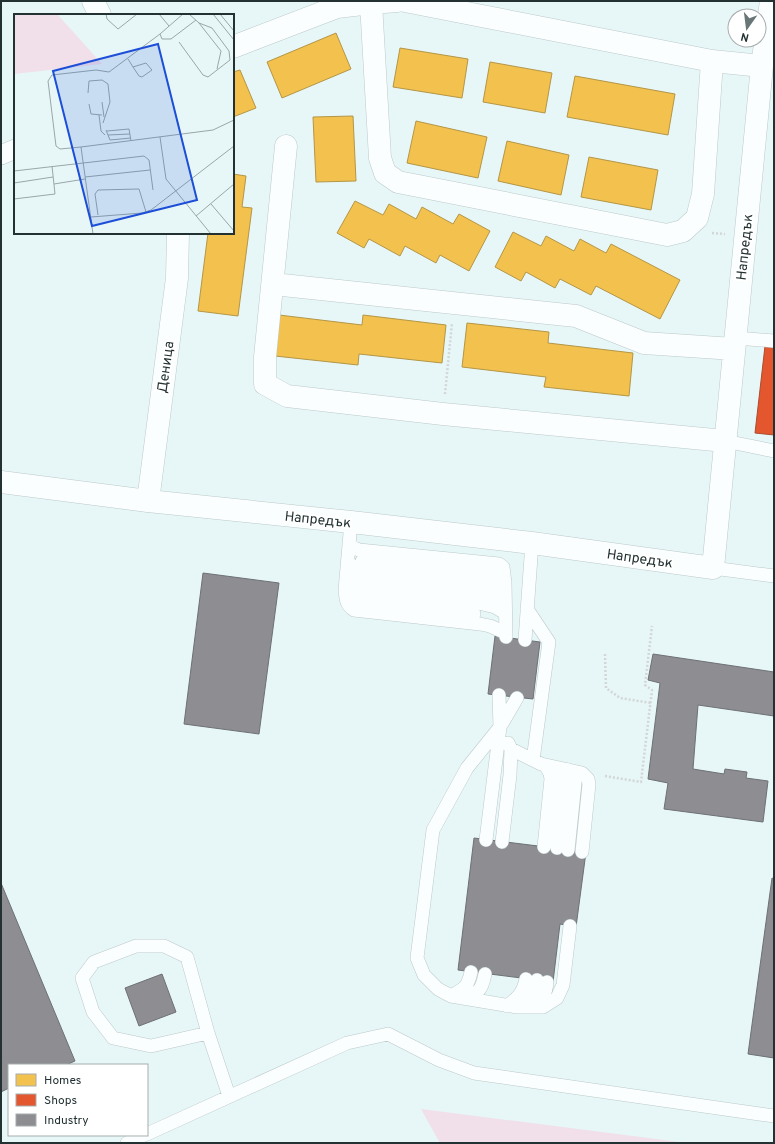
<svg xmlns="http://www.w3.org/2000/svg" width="775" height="1144" viewBox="0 0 775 1144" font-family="Overpass,sans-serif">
	<rect width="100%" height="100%" fill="#e7f6f7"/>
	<path fill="#f1dfe9" d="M421,1109L687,1143H440Z"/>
	<path fill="#f2c14e" stroke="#b49646" d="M336,33L351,69L282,98L267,62Z
		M400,48L468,59L462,98L393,87Z
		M490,62L552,73L545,113L483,102Z
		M240,70L256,108L233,117V72Z
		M575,76L675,94L668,135L567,117Z
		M353,116L356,181L316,182L313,117Z
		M416,121L487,137L478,178L407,163Z
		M507,141L569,155L561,195L498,181Z
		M589,157L658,170L651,210L581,197Z
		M233,174L246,176L242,207L252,208L238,316L198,311L208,233H233Z
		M355,201L383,215L389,204L416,219L422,207L453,224L459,214L490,231L469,271L440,255L436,263L405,246L400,256L369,239L364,248L337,233Z
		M513,232L541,246L546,236L574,251L580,239L606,253L611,244L680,280L660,319L596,286L591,295L560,279L555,288L526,272L521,281L495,267Z
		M279,315L362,325L363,315L446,325L442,363L359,354L358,365L275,356Z
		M467,323L549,332L548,343L633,353L629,396L544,387L546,377L462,367Z"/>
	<path fill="#e4572e" stroke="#aa4c2f" d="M765,346L774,347V435L755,433Z"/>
	<path fill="#8d8d92" stroke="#6d7175" d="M203,573L279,583L259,734L184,724Z
		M495,636L540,642L533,699L488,694Z
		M653,654L774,672V716L698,705L693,769L724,774L725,769L747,772L746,778L768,781L763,822L664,809L668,783L648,779L660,683L648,680Z
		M474,838L586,852L576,927L560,924L553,982L458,970Z
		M772,878L774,879V1058L748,1054Z
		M1,883L75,1061L66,1065H9V1088L1,1092Z
		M162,974L176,1012L139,1026L125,988Z"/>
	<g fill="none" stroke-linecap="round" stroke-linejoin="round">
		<defs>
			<path id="service" d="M736,338L774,341
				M725,441L774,451
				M351,522L345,590C346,599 346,605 354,610L480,624L490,626L506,633
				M349,543L352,547L359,550L499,564L503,567L505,583L506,637
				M348,561C352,567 355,568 362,570L486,584L496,587L505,592
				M362,561L487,573L497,575L505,581
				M713,568L774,576
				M347,570L356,579L362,580L484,594L497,597L505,601
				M348,586L354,590L360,591L483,604L495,607L505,613
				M345,590L348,595L358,600L474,614
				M527,609L549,642L533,760
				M525,640L532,543
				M517,698L500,727L467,768L433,830L417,958L424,975L438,989L451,996L517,1007H543L557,998L563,985L570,926
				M511,749L541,764L582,773L588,779L589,784L582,852
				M555,767L561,776L563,782L557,848
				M486,840L500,727L499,695
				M502,842L510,775L511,749L508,743
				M544,847L551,779L550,773L545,765
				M568,850L575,783L573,775L569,770
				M451,996C464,989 468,987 471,972
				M465,998C479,992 482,990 485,974
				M507,1006C518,998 523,993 526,979
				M533,1006C543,1000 546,993 547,982
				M517,1007C529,1002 535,993 537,980
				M208,1033L187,957L164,946H136L94,962L82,978L93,1012L113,1038L151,1046L208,1033L229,1096
				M147,1134L347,1043L388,1034L439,1060L474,1073L774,1116
				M127,1143L144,1135"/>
			<path id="pedestrian" d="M1,155L15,149"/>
			<path id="minor" d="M93,1L100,15
				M405,1L712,61L762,66
				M371,3L380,158L385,173L398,182L667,235L683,231L697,218L703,194L712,61
				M233,47L251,40L337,7L371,3L397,1
				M286,146L265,357V384L287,396L443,414L725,441
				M273,284L576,316L644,343L734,349
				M1,482L148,501L351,522L532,543L713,568L762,66L771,1
				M148,501L177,278L178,233"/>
		</defs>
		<use href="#service" stroke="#bcc9ca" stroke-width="14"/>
		<use href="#pedestrian" stroke="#bcc9ca" stroke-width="20"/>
		<use href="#minor" stroke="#bcc9ca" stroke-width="23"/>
		<path stroke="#d2d6d6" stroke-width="2.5" stroke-dasharray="2 2" stroke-linecap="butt" d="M712,233L725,234
			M445,394L452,323
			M605,654L606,688L620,698L651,703
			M605,776L641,782L652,690L645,685L652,626"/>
		<use href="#service" stroke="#fbfefe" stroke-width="13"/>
		<use href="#pedestrian" stroke="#fbfefe" stroke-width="19"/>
		<use href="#minor" stroke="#fbfefe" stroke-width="22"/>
	</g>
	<g text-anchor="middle" stroke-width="4" stroke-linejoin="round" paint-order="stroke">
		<g font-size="14" fill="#233132" stroke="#fff">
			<text transform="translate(744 247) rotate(-84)" y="5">Напредък</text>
			<text transform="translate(165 367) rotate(-82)" y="5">Деница</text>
			<text transform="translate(318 519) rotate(6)" y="5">Напредък</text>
			<text transform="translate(640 558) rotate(8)" y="5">Напредък</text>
		</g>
	</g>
	<g transform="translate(14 14)">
		<rect width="220" height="220" fill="#e7f6f7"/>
		<path d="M0,0H43L88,50L0,60Z" fill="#f1dfe9"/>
		<path fill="none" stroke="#99a7a8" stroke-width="1" d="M92,0L93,5L104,15L123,0M145,0L155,12M169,0L146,20L148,25H157L182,6M199,0L220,26M206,0L220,17M185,9L207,37L203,55M165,28L189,61L194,63L216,46L215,37L198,14L185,9L175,0M114,45L119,53L132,49L138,56L128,63L125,62L119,53M74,79L75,67L88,66L94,70L96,88L89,109M88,88L90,103M75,90L77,100L88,101M85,101L87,117L91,121M92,116L96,126L117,124M93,117L115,115L117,127M94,121L116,120M146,123L152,165L197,220M67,133L46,135L42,132L34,67L38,61L82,56L95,58L146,20M0,157L130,142L135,146L139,176M71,163L136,156M0,169L39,163M40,170L71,165M0,185L41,180L38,152M197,190L220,217M84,201L81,180L84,176L125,175L132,198M182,202L220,170M77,203L128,199L137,196L220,132M79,220L67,133L199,116L220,106"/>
		<path fill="#1d4ed8" fill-opacity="0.15" stroke="#1d4ed8" stroke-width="2" d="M144,30L183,186L78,212L39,57Z"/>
		<rect width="220" height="220" fill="none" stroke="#233132" stroke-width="2"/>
	</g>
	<rect width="775" height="1144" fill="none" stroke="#233132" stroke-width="4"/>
	<rect x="8" y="1064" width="140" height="72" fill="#ffffff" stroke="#a7adad"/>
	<rect x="16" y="1074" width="20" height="12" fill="#f2c14e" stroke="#a7adad"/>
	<text x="44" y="1084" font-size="12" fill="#233132">Homes</text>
	<rect x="16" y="1094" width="20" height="12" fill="#e4572e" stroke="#a7adad"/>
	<text x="44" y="1104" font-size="12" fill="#233132">Shops</text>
	<rect x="16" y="1114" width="20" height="12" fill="#8d8d92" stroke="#a7adad"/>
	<text x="44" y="1124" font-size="12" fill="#233132">Industry</text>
	<g transform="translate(747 28) rotate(194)"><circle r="19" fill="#ffffff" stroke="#a7adad"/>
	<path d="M0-3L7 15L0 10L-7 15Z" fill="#687677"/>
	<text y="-6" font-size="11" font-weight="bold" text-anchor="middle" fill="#233132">N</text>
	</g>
</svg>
